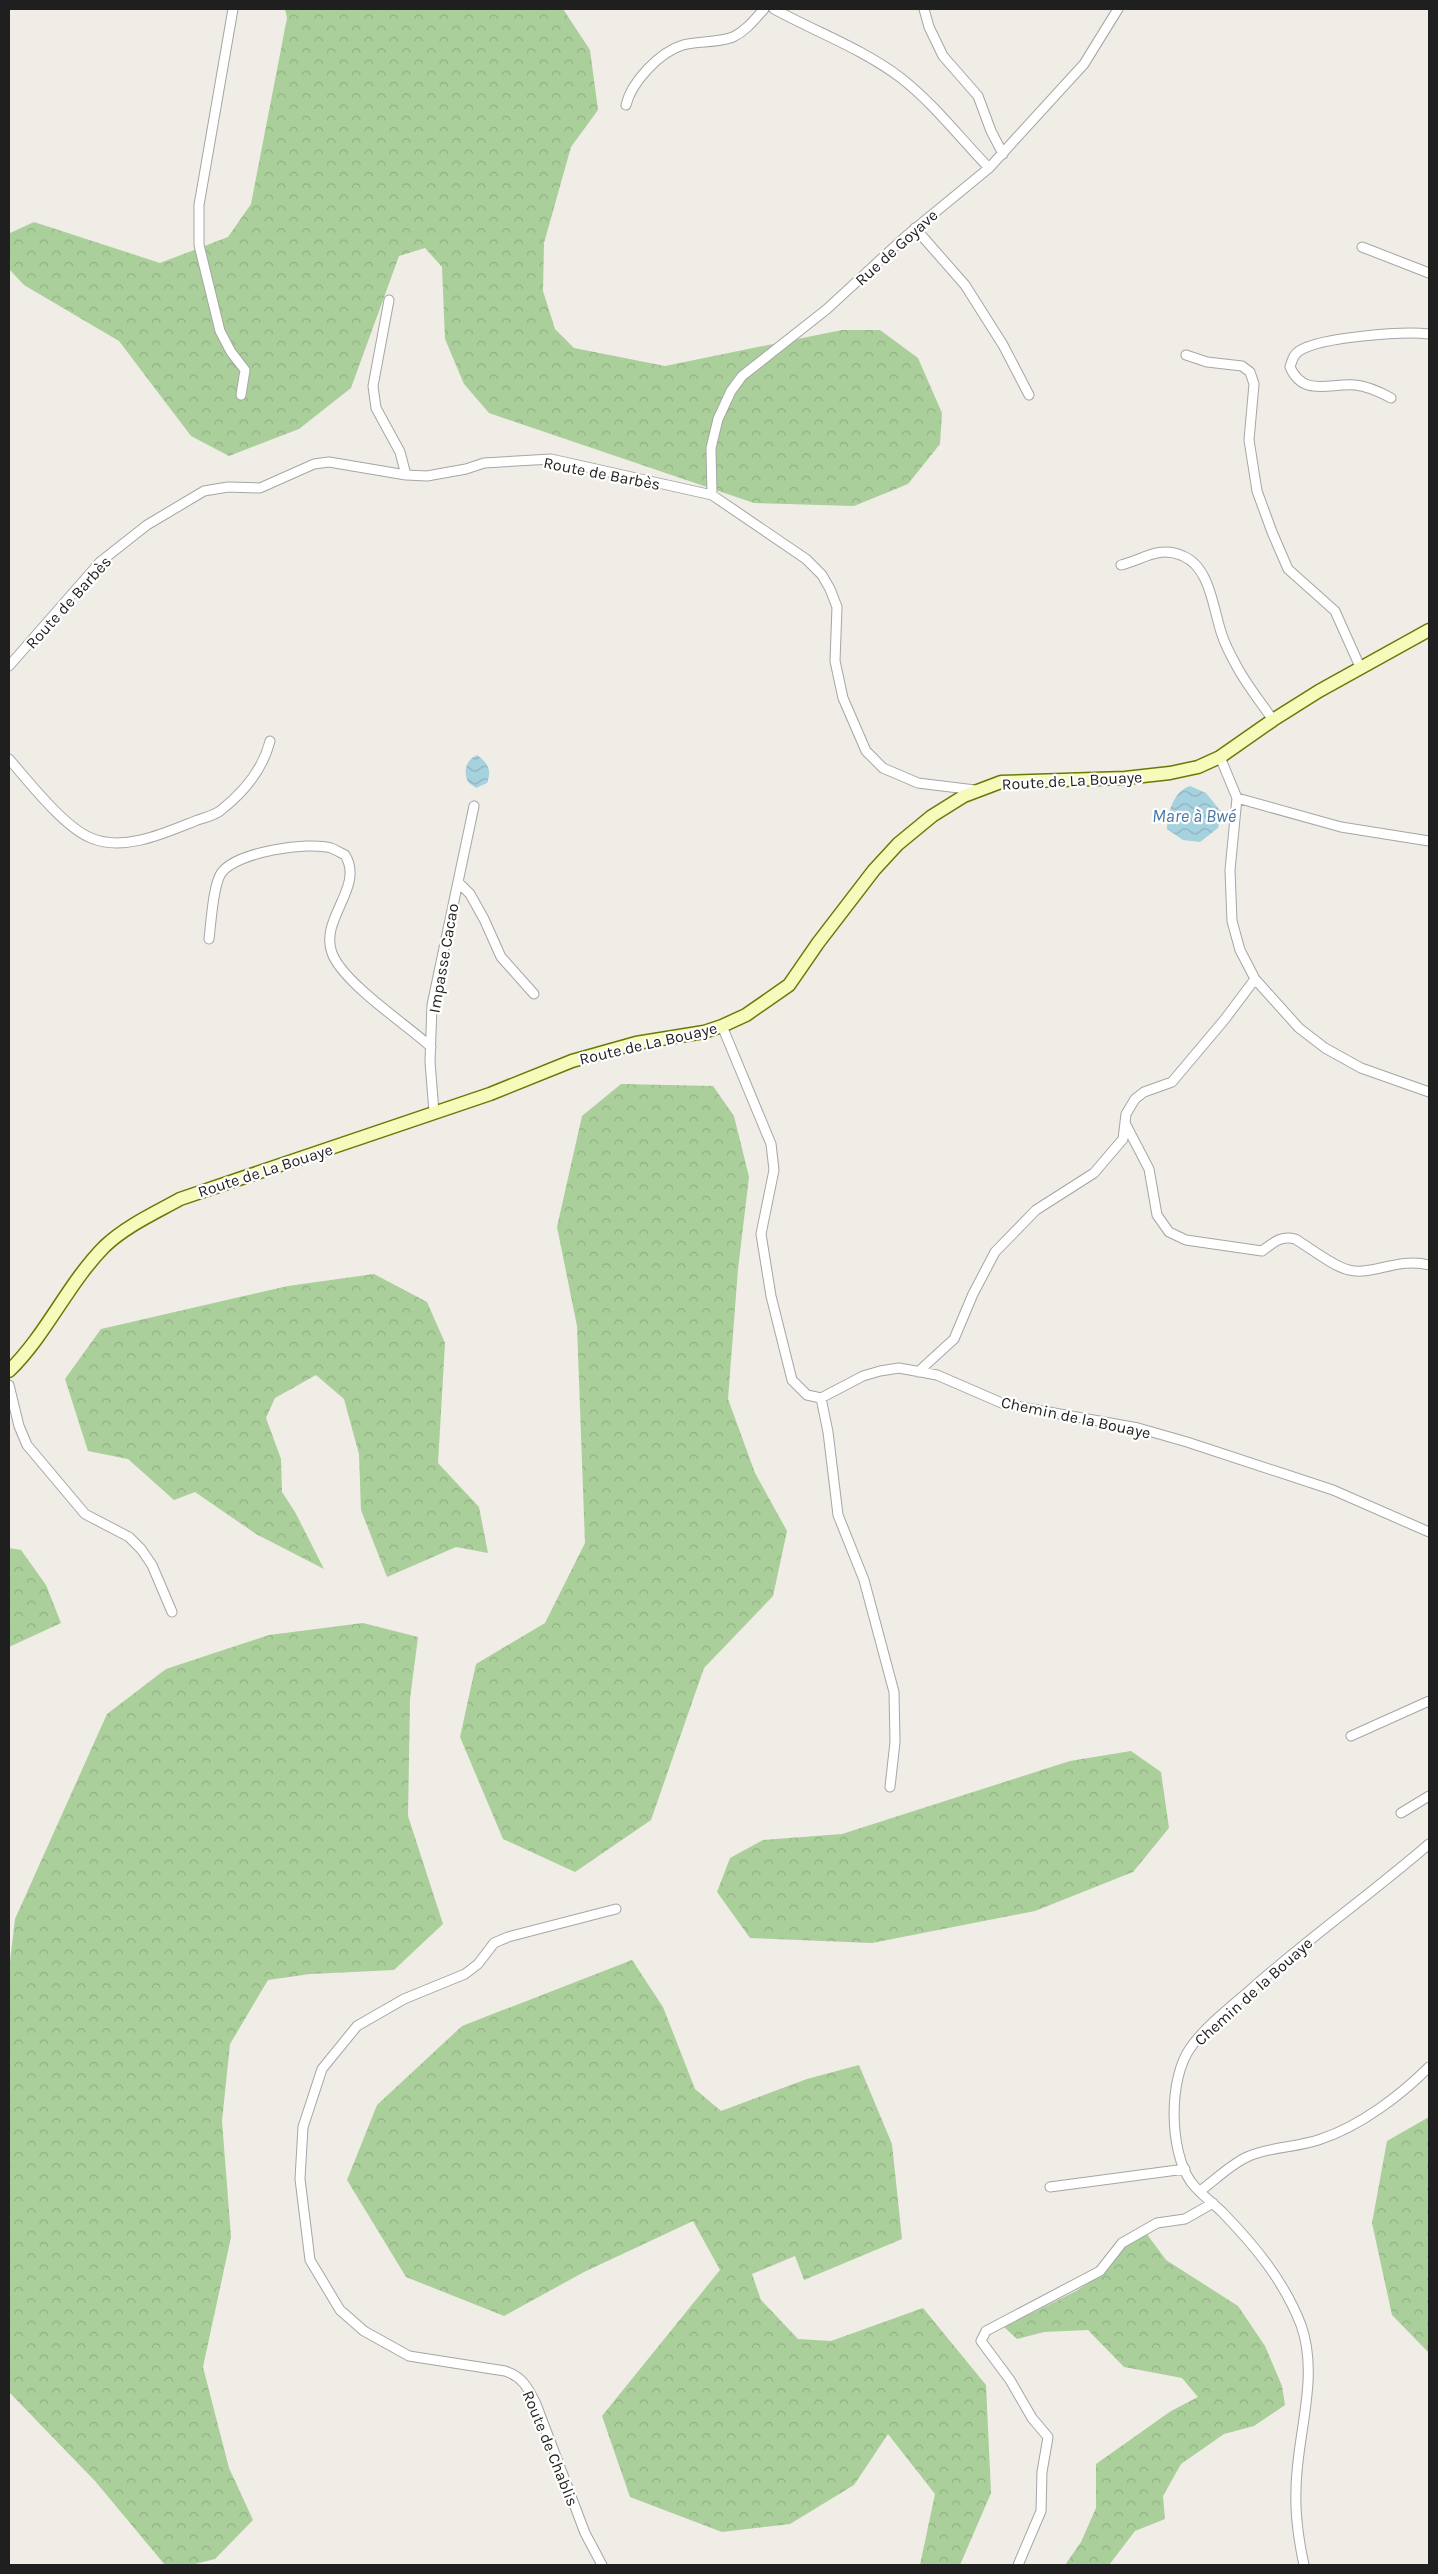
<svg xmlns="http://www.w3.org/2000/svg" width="1438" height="2574" viewBox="0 0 1438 2574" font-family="Karla,sans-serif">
	<defs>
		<pattern id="forest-crowns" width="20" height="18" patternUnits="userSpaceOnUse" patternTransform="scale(1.25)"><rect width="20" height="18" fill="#aacf9a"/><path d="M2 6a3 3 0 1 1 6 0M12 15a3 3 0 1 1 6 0" fill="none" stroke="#92b184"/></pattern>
		<pattern id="water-waves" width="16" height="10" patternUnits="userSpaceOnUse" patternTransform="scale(1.25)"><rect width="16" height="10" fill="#a6d1de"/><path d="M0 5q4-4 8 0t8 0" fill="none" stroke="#8eb3be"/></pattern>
	</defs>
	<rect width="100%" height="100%" fill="#f0ece6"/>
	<path fill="url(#forest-crowns)" d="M285,9H563L590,50L598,110L571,147L544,243L543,291L555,329L574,348L665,366L842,330H880L918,358L942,413L940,444L908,484L854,506L754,503L489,413L464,384L445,339L442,267L425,248L399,256L351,388L299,429L229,456L191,436L119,341L24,285L9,269V237L10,233L34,222L160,263L228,237L251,204L287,18Z
		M621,1084L713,1086L734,1116L749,1177L738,1269L728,1399L755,1473L787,1531L773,1596L704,1668L651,1820L575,1872L503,1839L460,1737L476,1664L545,1623L585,1543L577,1326L557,1227L582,1116Z
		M374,1274L427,1302L445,1343L438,1463L479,1507L488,1553L456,1547L387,1577L361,1510L359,1454L344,1399L316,1375L275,1398L266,1418L281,1459L282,1492L295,1512L324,1569L256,1534L195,1492L174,1500L128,1459L88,1451L65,1379L101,1329L288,1286Z
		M9,1548L21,1550L46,1585L61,1623L9,1647Z
		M363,1623L418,1637L410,1699L408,1816L443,1924L394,1970L310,1974L268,1980L230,2044L222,2121L231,2237L203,2367L229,2468L253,2520L215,2559L191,2565H165L95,2481L9,2392V1970L15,1919L107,1714L166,1669L269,1635Z
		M1131,1751L1161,1772L1169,1828L1133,1872L1035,1911L872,1943L750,1938L717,1892L730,1858L763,1840L842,1834L1070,1761Z
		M632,1960L663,2007L695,2089L721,2111L807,2079L859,2065L892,2144L902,2239L804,2280L795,2256L752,2274L761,2300L798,2339L831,2341L923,2308L986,2385L991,2493L960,2565H920L935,2494L888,2434L854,2485L790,2524L722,2532L630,2497L602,2416L720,2270L693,2221L584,2272L504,2316L406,2277L347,2180L377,2105L462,2026Z
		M1429,2117V2353L1392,2315L1372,2223L1387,2141Z
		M1146,2233L1166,2260L1238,2306L1265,2346L1282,2386L1285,2405L1254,2426L1224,2434L1181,2464L1163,2496L1165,2519L1135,2531L1109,2565H1065L1081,2542L1096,2508V2464L1171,2411L1198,2397L1182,2378L1124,2367L1088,2330L1044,2332L1017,2339L1004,2327L1076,2291L1103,2273L1124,2246Z"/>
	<path fill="url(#water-waves)" d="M477,755C488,763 492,770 487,783L476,788L468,782C463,771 466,760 477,755Z
		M1190,786L1206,793L1222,813L1218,828L1200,842L1183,840L1167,829C1168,812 1173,792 1190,786Z"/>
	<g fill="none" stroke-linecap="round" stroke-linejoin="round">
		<defs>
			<path id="minor" d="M233,9L199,205V245L220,331L231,352L245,370L241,395
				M774,9C816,32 863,49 901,78C934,104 960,138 989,168
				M924,9L929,27L943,56L978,96L991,131L1003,154
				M626,105C631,83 659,52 683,45C698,41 717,43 733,37C746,31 755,19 764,9
				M915,228L965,285L1003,345L1029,395
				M1362,247L1429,273
				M389,300L373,386L376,408L400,452L406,475
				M1186,355L1207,362L1242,366L1250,372L1254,384L1249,440L1257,491L1272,532L1288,569L1335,611L1361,669
				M1391,398C1380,392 1368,386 1355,385C1329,383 1303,397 1290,367C1292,361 1293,355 1299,351C1320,337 1404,331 1429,334
				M712,495L711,448L718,419L731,391L742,376L827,309L905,237L989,168L1084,64L1118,9
				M1121,565C1142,560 1159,545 1183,556C1211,568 1213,610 1222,635C1225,644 1230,654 1235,663C1245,683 1260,701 1273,720
				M9,666L100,562L147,525L204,491L228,487L260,488L314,464L329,462L406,475L427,476L466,469L484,463L551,459L712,495L806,559L822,575L830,589L837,607L835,661L843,698L866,751L883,768L918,783L975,790
				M1220,757L1237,798L1230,870L1232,921L1240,950L1255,979L1299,1028L1325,1048L1361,1068L1429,1092
				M9,759C29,782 64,827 91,838C124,852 165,833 195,821C203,818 213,816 220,811C243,793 263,769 270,741
				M1237,798L1341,827L1429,841
				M458,882L470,894L484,919L501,957L534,994
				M209,939C211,924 213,883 222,872C238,852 308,841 331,848C336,850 341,853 345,855C365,887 319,919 332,953C343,983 406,1024 431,1047
				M722,1026L771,1144L774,1170L761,1234L771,1296L792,1380L807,1395L821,1398L863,1376L880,1371L899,1368L937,1375L1004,1404L1138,1428L1187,1442L1333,1490L1429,1532
				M434,1112L430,1062L432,1005L474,806
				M1125,1123L1149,1169L1157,1215L1169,1232L1186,1240L1262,1251C1273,1243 1281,1235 1295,1239C1309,1247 1334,1267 1349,1270C1372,1276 1398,1257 1429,1265
				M918,1372L954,1339L973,1294L995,1252L1036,1210L1094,1173L1123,1139L1126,1114L1135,1099L1144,1092L1172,1082L1225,1019L1255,979
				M9,1385L19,1426L27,1445L85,1514L129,1537L141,1549L152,1565L172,1612
				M821,1398L828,1432L838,1515L864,1580L894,1692L895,1742L890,1787
				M1351,1736L1429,1701
				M1401,1813L1429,1796
				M1050,2187L1185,2169
				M1200,2191C1215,2180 1230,2165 1247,2157C1271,2146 1297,2148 1321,2139C1360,2126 1400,2096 1429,2067
				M602,2565L585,2533L536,2404C528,2388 523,2377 505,2371L409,2356L364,2331L340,2310L310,2260L300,2179L303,2127L322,2069L357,2026L404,1999L465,1974L478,1964L494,1943L508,1937L616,1909
				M1018,2565L1041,2511L1042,2472L1048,2437L1032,2418L1010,2380L981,2341L986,2331L1100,2271L1122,2243L1157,2223L1185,2219L1213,2203
				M1304,2565C1299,2542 1295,2515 1296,2491C1296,2436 1320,2378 1301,2325C1284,2281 1255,2246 1223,2213C1213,2203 1200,2194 1191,2182C1169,2151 1168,2078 1191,2047C1206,2026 1228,2009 1248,1992C1306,1940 1370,1895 1429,1844"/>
			<path id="secondary" d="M9,1371C47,1334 68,1283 105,1246C126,1226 155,1213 180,1199L490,1094L572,1061L636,1043L704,1032L722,1026L746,1015L789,985L818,943L874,870L898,844L932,816L964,796L1001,782L1125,778L1170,773L1198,767L1220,757L1273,720L1319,691L1429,630"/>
		</defs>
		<use href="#minor" stroke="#a6a6a6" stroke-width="11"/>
		<use href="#secondary" stroke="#6b7805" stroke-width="15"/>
		<use href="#minor" stroke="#fff" stroke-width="9"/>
		<use href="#secondary" stroke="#f6faba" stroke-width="12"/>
	</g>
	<g text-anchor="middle" stroke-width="4.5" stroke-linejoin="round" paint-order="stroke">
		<g font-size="16" fill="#1f1f1f" stroke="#fff">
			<text transform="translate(896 247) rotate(-42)" y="6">Rue de Goyave</text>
			<text transform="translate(602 473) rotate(11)" y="6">Route de Barbès</text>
			<text transform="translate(68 602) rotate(-48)" y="6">Route de Barbès</text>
			<text transform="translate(1072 780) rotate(-3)" y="6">Route de La Bouaye</text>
			<text transform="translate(443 958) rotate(-80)" y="6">Impasse Cacao</text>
			<text transform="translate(648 1043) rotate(-13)" y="6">Route de La Bouaye</text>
			<text transform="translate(265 1170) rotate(-18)" y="6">Route de La Bouaye</text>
			<text transform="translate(1076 1417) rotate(12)" y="6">Chemin de la Bouaye</text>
			<text transform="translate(1253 1991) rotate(-42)" y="6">Chemin de la Bouaye</text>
			<text transform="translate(551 2448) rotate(68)" y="6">Route de Chablis</text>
		</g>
		<g font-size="18" font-style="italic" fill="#4878a8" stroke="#fff">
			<text x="1194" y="822">Mare à Bwé</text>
		</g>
	</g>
	<rect width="1438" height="2574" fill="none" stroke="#1f1f1f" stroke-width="20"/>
</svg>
